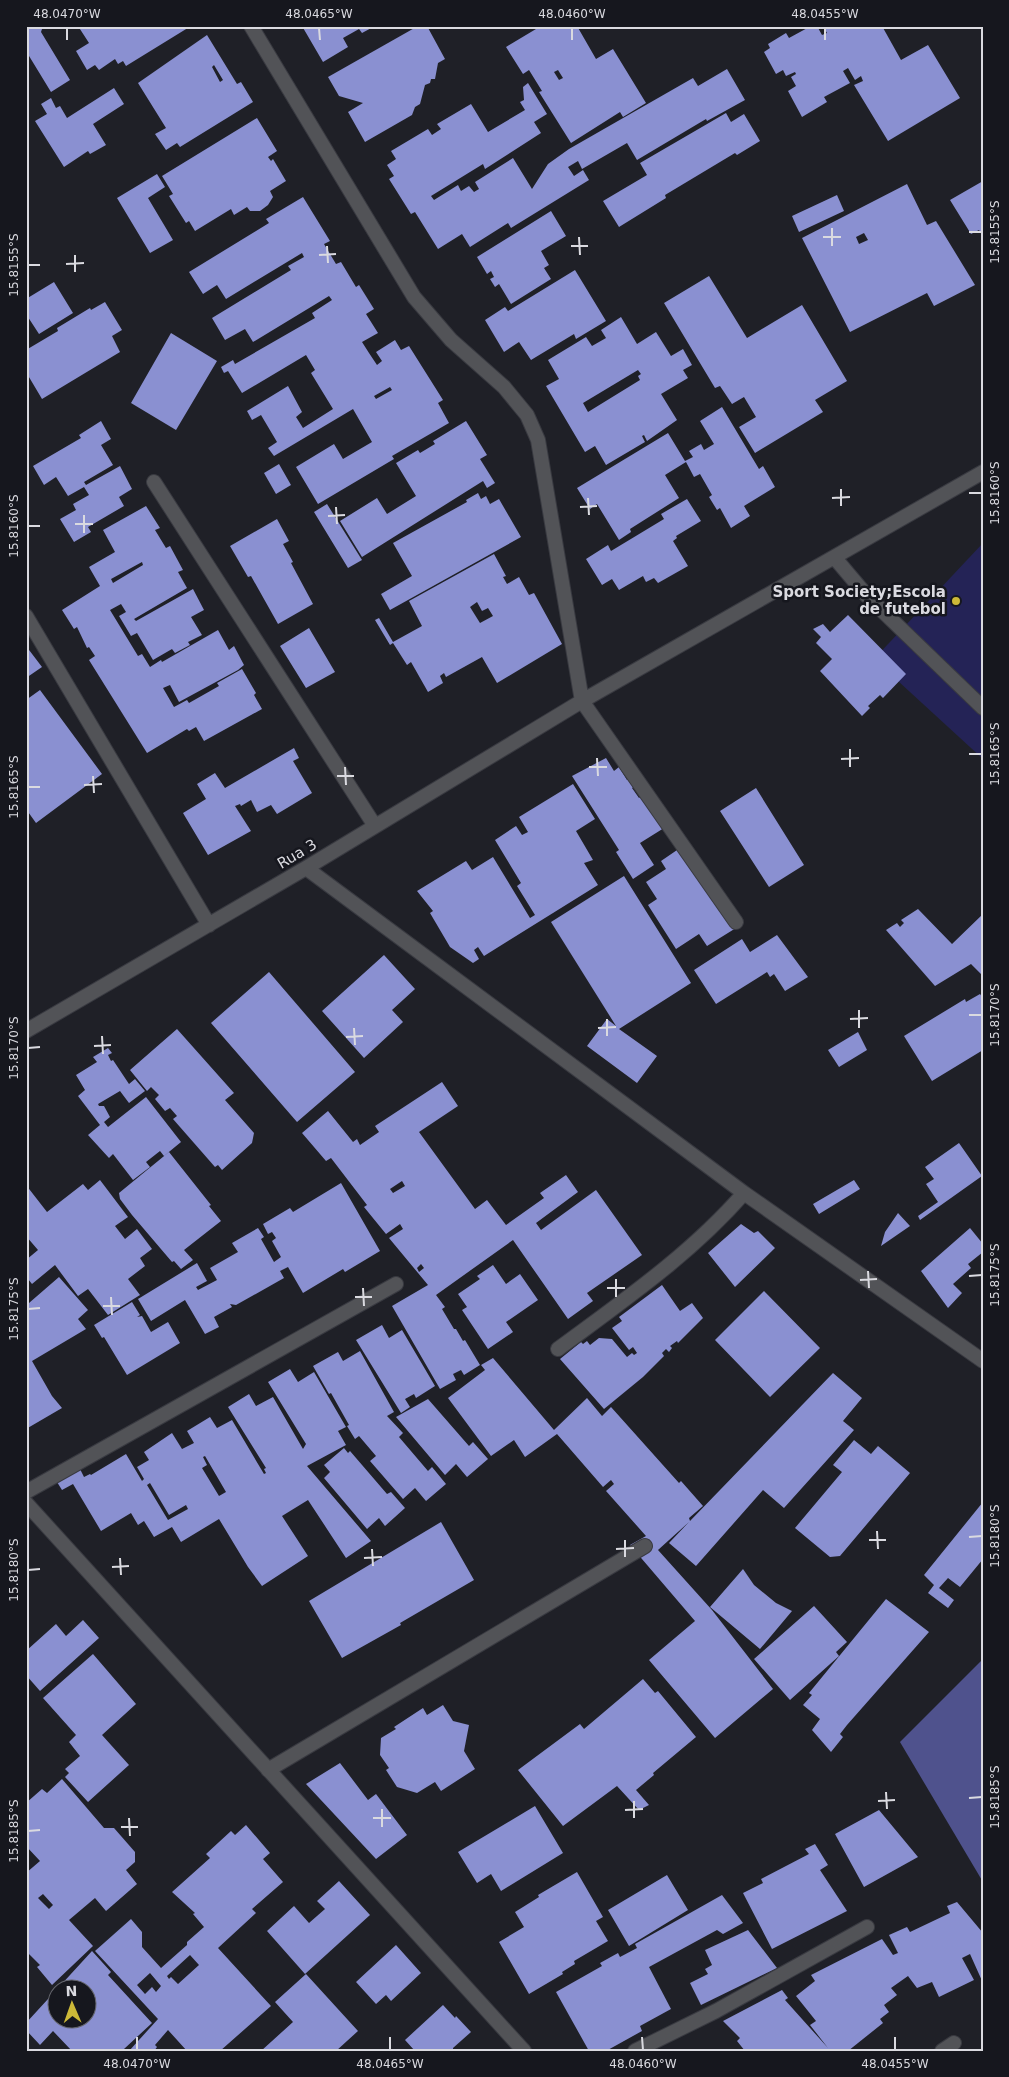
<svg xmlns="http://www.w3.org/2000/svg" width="1009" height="2077" viewBox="0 0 1009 2077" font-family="'DejaVu Sans',sans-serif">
	<rect width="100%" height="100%" fill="#1f2027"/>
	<path fill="#242356" d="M983,543V759L874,659Z"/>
	<path fill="#4f528d" d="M983,1659V1882L900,1742Z"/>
	<path fill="#8a90d1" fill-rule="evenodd" d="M26,26H43L41,32L70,80L51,92L26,51Z
		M78,26H191L126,66L123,61L118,64L115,59L99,70L95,65L87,70L76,51L89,43Z
		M302,26H375L362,33L359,29L343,38L348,47L323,62Z
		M418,26H427L445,59L438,63L435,79H431L430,83L425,85L420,104L415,107L412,115L365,142L348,112L363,103L339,96L328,77Z
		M541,26H577L596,59L613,49L646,103L623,117L620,112L571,143L539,92L542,91L529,70L523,74L506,47ZM558,70L563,78L559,80L554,72Z
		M811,26H817L822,35L827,33L823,26H882L901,60L928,45L960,98L888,141L854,85L863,81L861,76L855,80L848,68L843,71L850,83L824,97L827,102L802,117L788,91L796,86L791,77L796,74L795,72L786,76L783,70L776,74L764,52L770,48L768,44L786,33L789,38Z
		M207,35L237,84L241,82L253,102L180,147L177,143L166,150L155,134L166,128L138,83ZM214,65L223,80L220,82L212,67Z
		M727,69L745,100L707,121L706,119L637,160L627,143L582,169L578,161L568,167L574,176L583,170L589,180L511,228L508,223L470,247L462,234L438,249L415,212L411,214L389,179L394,176L387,165L396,159L391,151L428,129L432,135L441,129L437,124L471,104L488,132L525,110L520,102L524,100L523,87L528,83L547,114L534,122L541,133L485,169L483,164L431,196L434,200L458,185L461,191L469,186L474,192L479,189L475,182L513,158L532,189L548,164L569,149L693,78L698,86Z
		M114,88L124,104L93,124L106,145L90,154L88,151L64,167L35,121L47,114L41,104L51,98L56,108L60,106L67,118Z
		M726,113L731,122L744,114L760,141L737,155L735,153L665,195L666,198L619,227L603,201L647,175L640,163Z
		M257,118L277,151L268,157L271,161L273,159L286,181L270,191L273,197L268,205L260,211H250L247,207L234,215L231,209L195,231L189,221L186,223L169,196L173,194L162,176Z
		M157,174L165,187L148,198L173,240L150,253L117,198Z
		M983,181V237L979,230L971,234L950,200Z
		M907,184L927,225L936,221L975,285L934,306L927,293L850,332L802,238ZM864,233L868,240L859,244L856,237Z
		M837,195L844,211L799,232L792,216Z
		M303,197L330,241L324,244L336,264L341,262L356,287L359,285L374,309L366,314L378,333L362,342L369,353L377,365L382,361L376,352L395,340L401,350L409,346L443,400L438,403L449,423L392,456L394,459L318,504L296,467L334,444L343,459L372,442L353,409L274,456L268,448L277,442L261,415L252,420L247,411L288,386L302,412L296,417L303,428L333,409L311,373L315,370L306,355L242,393L228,371L224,373L221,367L233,360L235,364L315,318L312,313L332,300L329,296L253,342L245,329L225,340L212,318L291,270L288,266L304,257L302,253L226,299L217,285L203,294L189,272L269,223L266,219ZM390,387L392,390L376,399L374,396Z
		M551,211L566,236L541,251L549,265L544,268L551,279L511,304L499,284L495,287L490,279L494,277L491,271L487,274L477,257Z
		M575,270L606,321L576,339L574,334L531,360L519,342L504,352L485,320L505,307L508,311Z
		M709,276L747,338L802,305L847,381L815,400L823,412L755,453L739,427L756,417L744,397L732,404L720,386L715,388L664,303Z
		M54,282L73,313L39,334L26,314V299Z
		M105,302L122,330L112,336L120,352L42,399L26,372V350L58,331L57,328L90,308L91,310Z
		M621,317L637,344L656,332L671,356L683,349L692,365L683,370L688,378L661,394L677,420L647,441L644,435L642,436L645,442L606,465L595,446L585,452L546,386L559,379L548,360L586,337L592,346L606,338L601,330ZM638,370L641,374L638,376L640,380L588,412L583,403Z
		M171,333L217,361L176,430L131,403Z
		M722,407L759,469L763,466L775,487L744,506L750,516L731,528L720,508L717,510L709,497L712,495L700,474L694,477L686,462L665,475L679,498L630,529L631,532L619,540L597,504L590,509L577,488L668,433L685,461L693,457L689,451L701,444L704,450L714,444L700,421Z
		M101,421L111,439L101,445L113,465L84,482L86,485L120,466L132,489L119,497L124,506L88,527L91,532L74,542L60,519L76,510L73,504L89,495L84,487L68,496L56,477L44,485L33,466L81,438L79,435Z
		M466,421L487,455L480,459L495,483L487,488L483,481L362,557L340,521L377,498L387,514L416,496L396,463L418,450L420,453L435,444L433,441Z
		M279,464L291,485L276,494L264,473Z
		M478,493L481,499L486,496L490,504L499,499L521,537L390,610L381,594L412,576L393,543L467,502L466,500Z
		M687,499L701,521L676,536L677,538L673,541L688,566L658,583L654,578L646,582L643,576L619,590L612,579L602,585L586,559L608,545L611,551L664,519L661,514Z
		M327,504L362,560L348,568L314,512Z
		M146,506L160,528L155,530L166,548L170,546L183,570L178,572L187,588L134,619L136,621L193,589L204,610L191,617L202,635L188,642L190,645L175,653L172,649L153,660L137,633L131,636L119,616L126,612L121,604L110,610L138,656L142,654L150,667L161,660L162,662L218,630L229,650L234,646L244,665L238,670L179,702L170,685L163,688L174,707L187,700L189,703L219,686L217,683L242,669L256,693L254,695L262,709L204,741L196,727L189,731L187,729L147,753L89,660L95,656L89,647L87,648L77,627L74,629L62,610L100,586L89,567L115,552L103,530ZM142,562L143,565L113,583L111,579Z
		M277,519L289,541L283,544L293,562L291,563L313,604L278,624L251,576L248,577L230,546Z
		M494,554L506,576L503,577L507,584L519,577L529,595L534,593L562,644L497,683L482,657L446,677L444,673L440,676L443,683L428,692L411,662L407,665L393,643L390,645L375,620L379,618L393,642L422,626L409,601ZM477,602L482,611L488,608L493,616L480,623L470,607Z
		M848,615L906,674L883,698L880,695L868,706L870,708L862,716L820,671L832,659L816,643L821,637L813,629L823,624L830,632Z
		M309,628L335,672L306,688L280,646Z
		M26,646L42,667L26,678Z
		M40,690L102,774L36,823L26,809V700Z
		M294,748L299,758L293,761L312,793L277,814L271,805L257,812L251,800L241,806L240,804L235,806L251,831L208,855L183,813L206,799L197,784L215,773L225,788Z
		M606,758L614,771L619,767L627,780L630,777L635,786L632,788L639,798L643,795L664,828L640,843L654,865L633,879L616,852L619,850L572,776Z
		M573,784L595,819L576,831L593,860L584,863L598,885L484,956L478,947L474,950L479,959L473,963L450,947L430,913L433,911L417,891L466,861L472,870L493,857L530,918L535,915L517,886L521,883L495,840L516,826L522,835L528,832L519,817Z
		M756,788L804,865L769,887L720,811Z
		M680,848L736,928L707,946L699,934L676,949L648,905L657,899L646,882L666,869L661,861Z
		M624,876L691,983L619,1029L657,1056L637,1083L587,1046L607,1019L616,1026L551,922Z
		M918,909L952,944L983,914V976L971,964L935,986L886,930L897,923L900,927L904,923L901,920Z
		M777,935L808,977L785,991L774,974L770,977L767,972L716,1004L694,970L742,939L750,952Z
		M384,955L415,989L392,1010L403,1022L364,1058L322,1011Z
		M269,972L355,1072L297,1122L211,1023Z
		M980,994L983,998V1050L932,1081L904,1036L965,999L966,1002Z
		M177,1029L234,1093L225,1100L254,1133L252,1143L222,1170L218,1165L215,1167L173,1119L177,1116L170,1108L165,1111L155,1099L159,1095L151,1087L147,1091L130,1070Z
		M858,1032L867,1050L839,1067L828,1050Z
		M108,1048L112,1053L108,1055L111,1061L113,1060L129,1084L135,1079L145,1091L129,1103L120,1091L98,1104L99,1106H104L110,1117L104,1122L108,1127L146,1097L181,1142L164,1156L160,1151L146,1162L150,1167L133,1180L113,1154L109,1158L88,1135L100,1125L78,1096L85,1090L76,1075L97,1062L93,1057Z
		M442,1082L458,1106L419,1132L475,1209L487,1200L506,1225L544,1198L540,1193L566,1175L578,1192L536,1223L541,1230L596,1190L642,1255L587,1293L593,1301L568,1319L513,1240L436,1295L445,1307L442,1309L454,1329H456L463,1341L465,1340L480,1365L464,1375L461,1370L453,1374L456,1380L440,1389L392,1306L428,1285L389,1238L403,1229L400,1224L386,1234L364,1207L367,1205L331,1158L326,1161L302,1133L328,1111L353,1142L357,1139L360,1145L379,1132L375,1126ZM402,1181L405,1186L393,1193L390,1189ZM421,1264L424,1268L419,1272L417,1268Z
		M959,1143L982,1176L920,1220L918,1216L938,1202L926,1184L934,1179L925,1167Z
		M169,1152L211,1205L209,1206L221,1221L184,1250L193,1260L181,1269L174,1261L172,1262L132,1215L120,1199L119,1193Z
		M100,1180L128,1217L115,1226L125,1239L137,1229L152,1249L140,1258L145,1266L128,1279L140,1295L108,1315L88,1289L78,1296L55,1265L32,1284L28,1279L26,1281V1260L38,1250L26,1236V1185L47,1212L83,1184L88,1190Z
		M854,1180L860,1189L819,1214L813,1204Z
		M341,1183L380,1251L345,1272L343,1269L303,1293L288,1267L280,1271L284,1278L236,1305L230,1304L232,1307L214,1317L219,1327L205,1334L185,1300L151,1321L138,1299L197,1263L207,1281L196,1287L198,1290L217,1280L210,1268L238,1252L232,1243L258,1228L264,1237L261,1239L274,1262L281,1257L272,1241L276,1238L272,1232L268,1234L263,1224L290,1208L293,1212Z
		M898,1213L910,1226L881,1246L885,1232Z
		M741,1224L754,1233L758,1231L775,1248L735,1287L708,1253Z
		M970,1228L983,1244V1252L968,1264L971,1268L953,1284L962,1293L948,1308L921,1271Z
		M493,1265L506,1284L520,1274L538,1300L506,1322L513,1332L488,1349L462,1310L467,1307L458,1294L480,1279L477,1276Z
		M59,1277L88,1310L78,1319L86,1329L32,1361L52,1396L62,1408L26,1429V1301L29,1303Z
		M662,1285L680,1311L692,1303L703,1318L678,1343L677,1341L670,1346L672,1348L669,1352L666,1349L662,1353L664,1356L643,1377L604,1409L560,1359L581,1342L583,1344L587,1341L590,1345L599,1338L612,1339L627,1357L632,1353L634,1355L637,1353L633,1347L629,1350L612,1328L622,1321L619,1317Z
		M764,1291L820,1348L770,1397L715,1340Z
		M132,1302L140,1315L137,1317L142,1316L151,1332L168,1322L180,1343L127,1375L104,1337L102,1338L94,1325Z
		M382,1325L389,1338L402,1330L435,1386L416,1398L414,1394L405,1399L410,1407L401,1413L356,1340Z
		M360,1351L394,1412L387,1416L403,1433L399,1437L428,1471L432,1467L446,1484L426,1501L415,1488L403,1499L370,1461L376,1456L359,1436L355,1439L347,1426L349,1425L331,1393L329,1394L313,1366L338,1352L343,1361Z
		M493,1358L554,1430L587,1398L602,1416L611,1407L679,1483L681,1481L703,1506L689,1518L690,1521L833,1373L862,1398L843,1421L854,1430L784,1508L763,1490L696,1566L669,1543L689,1522L658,1550L712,1610L773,1689L715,1738L649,1660L695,1621L630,1545L646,1536L606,1491L614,1484L611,1480L603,1487L557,1434L525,1457L514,1440L491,1456L448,1398L485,1370L481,1365Z
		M290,1369L298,1382L314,1372L346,1427L338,1431L346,1445L307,1466L371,1541L346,1558L308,1500L282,1516L308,1556L262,1586L248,1567L219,1519L181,1542L172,1527L154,1537L144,1521L138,1525L131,1513L101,1531L73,1484L62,1490L57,1482L80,1469L84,1477L90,1474L91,1475L126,1454L142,1481L144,1479L137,1467L149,1460L144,1452L172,1433L182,1449L194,1443L187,1431L210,1417L217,1428L232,1420L264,1474L266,1473L264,1469L266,1468L228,1407L249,1394L256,1406L273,1397L303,1449L306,1444L268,1382ZM205,1456L226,1492L219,1496L202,1468L207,1465L203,1457ZM150,1483L169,1515L186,1505L188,1509L168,1520L147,1485Z
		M428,1399L469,1446L473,1442L488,1459L467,1477L456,1464L445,1475L396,1417Z
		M854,1440L871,1454L878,1446L910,1473L840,1556L830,1557L795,1528L842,1472L833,1465Z
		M344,1448L348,1453L350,1451L387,1494L391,1492L405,1508L385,1526L379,1518L367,1529L324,1478L330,1472L324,1465Z
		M983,1502V1559L960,1587L948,1578L939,1588L954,1600L948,1608L928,1593L934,1585L924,1575Z
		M441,1522L474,1580L400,1623L401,1625L342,1658L309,1601Z
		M743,1569L754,1585L776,1603L792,1611L760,1649L710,1607Z
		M886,1599L929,1632L847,1725L840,1734L843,1737L831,1752L812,1730L820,1719L803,1705L812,1695L809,1693Z
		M814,1606L847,1642L836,1652L839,1656L790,1700L754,1659Z
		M83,1620L99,1638L40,1691L26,1675V1651L56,1624L66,1636Z
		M93,1654L136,1704L102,1735L129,1765L88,1802L65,1777L69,1773L65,1769L80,1756L69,1742L76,1735L43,1698Z
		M643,1679L655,1693L658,1691L696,1737L653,1773L654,1775L636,1790L649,1805L639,1810L617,1786L563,1826L518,1770L580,1724L584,1729Z
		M443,1705L453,1721L469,1725L464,1751L475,1769L441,1791L435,1782L417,1793L397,1787L386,1770L389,1768L380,1755L381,1738L396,1729L394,1727L423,1708L427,1715Z
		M340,1763L368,1800L376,1794L407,1835L376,1859L306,1784Z
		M62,1779L104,1828H114L135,1852V1862L126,1870L137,1884L106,1911L95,1898L69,1920L93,1946L52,1985L37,1967L40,1965L26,1951V1884L29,1881L26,1877V1873L40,1861L26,1846V1803L42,1789L47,1793ZM43,1894L53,1905L49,1909L38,1898Z
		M535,1806L563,1853L501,1891L491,1874L477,1883L458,1852Z
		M879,1810L918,1857L864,1887L835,1834Z
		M246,1825L270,1853L263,1859L283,1882L252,1909L256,1913L218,1948L271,2006L220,2051H187L168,2030L155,2045L157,2047L154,2051H129L158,2019L95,1951L131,1919L142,1932V1947L161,1968L187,1945V1942L204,1927L193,1914L195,1913L172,1892L210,1858L206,1854L231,1831L235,1835ZM190,1955L199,1965L178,1984L171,1977L169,1979L167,1976ZM150,1973L161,1986L156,1992L152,1987L145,1994L137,1985Z
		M815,1844L828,1865L820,1870L847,1911L772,1949L743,1893L763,1883L761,1879L809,1854L805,1849Z
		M577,1872L603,1917L596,1921L608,1941L574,1961L575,1964L562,1972L563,1974L529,1994L499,1942L524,1927L515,1912L539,1897L538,1895Z
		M667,1875L688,1910L629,1946L608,1910Z
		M339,1881L370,1915L305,1974L267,1931L294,1906L309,1923L325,1909L317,1901Z
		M722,1895L743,1923L723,1934L717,1930L649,1967L671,2009L640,2026L642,2031L606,2051H589L556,1992L602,1966L600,1963L618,1953L620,1957L637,1948L635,1944Z
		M957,1902L983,1933V1983L970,1954L962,1958L974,1980L939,1997L932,1982L917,1988L908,1976L891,1988L897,1995L884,2005L889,2012L880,2019L883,2023L848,2051H745L737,2041L740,2038L723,2021L782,1990L788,1998L785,2000L828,2048L810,2025L816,2021L796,1996L815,1981L811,1975L882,1939L893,1955L898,1953L889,1935L907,1927L910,1932L950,1913L947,1906Z
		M748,1930L777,1968L701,2005L690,1983L708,1974L705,1969L712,1965L705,1950Z
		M396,1945L421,1973L391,2001L386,1995L376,2004L356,1982Z
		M92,1951L111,1972L108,1975L152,2023L124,2049L126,2051H72L53,2031L40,2045L26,2030V2023ZM58,1990H88V2020H58Z
		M306,1974L358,2031L336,2051H261L293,2022L275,2002Z
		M443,2005L455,2018L456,2016L471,2032L453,2048V2051H415L405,2040Z"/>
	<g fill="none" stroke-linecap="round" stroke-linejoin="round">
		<defs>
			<path id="minor" d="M251,26L414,297L451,340L504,387L527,415L538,440L582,701L736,922
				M154,482L375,826
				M834,557L867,596L983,708
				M26,616L209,925
				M306,868L744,1193L983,1361
				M26,1031L306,868L582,701L983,472
				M558,1349C623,1301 691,1254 744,1193
				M26,1492L396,1284
				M26,1503L524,2051
				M268,1770L645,1546
				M635,2051L716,2011L867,1927
				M942,2051L954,2043"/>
		</defs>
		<use href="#minor" stroke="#393a41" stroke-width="16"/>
		<use href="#minor" stroke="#525357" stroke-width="14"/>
	</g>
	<path fill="none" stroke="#dadae0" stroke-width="2" d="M67,28V40M319,28L320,40M572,28V40M825,28V40M832,228V246M969,232H982M579,237L580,255M823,237H841M327,246L328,263M571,246H588M75,255V272M319,255L336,254M66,264L84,263M28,265H40M841,489V506M969,493H982M588,498L589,515M832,498L850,497M336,507L337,524M580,507L597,506M84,515V533M328,516L345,515M75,524H93M28,526H40M850,749V767M969,754H982M597,758L598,776M841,759L859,758M345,767L346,785M589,767H607M93,776L94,793M337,776H354M84,785L102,784M28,787H40M859,1010V1028M969,1015H982M607,1019V1036M850,1019L868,1018M354,1028L355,1045M598,1028L616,1027M102,1036L103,1054M346,1037L363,1036M94,1046L111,1045M28,1048L40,1047M868,1271L869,1288M969,1276L982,1275M616,1279V1297M860,1280L877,1279M363,1288L364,1306M607,1288H625M111,1297L112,1315M355,1297H372M103,1306H120M28,1309L40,1308M877,1531L878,1549M969,1537L982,1536M625,1540V1557M869,1540H886M372,1549L373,1566M616,1549L634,1548M120,1558L121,1575M364,1558L382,1557M112,1567L129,1566M28,1570L40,1569M886,1792L887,1809M969,1798L982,1797M634,1801V1818M878,1801L895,1800M382,1809V1827M625,1810L643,1809M129,1818L130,1836M373,1818H391M121,1827H138M28,1831L40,1830M137,2037V2050M390,2037V2050M642,2037L643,2050M895,2037V2050"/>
	<circle fill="#cdb938" stroke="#16171e" stroke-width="2" cx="956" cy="601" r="5"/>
	<g text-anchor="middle" stroke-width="5" stroke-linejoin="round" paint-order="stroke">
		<g font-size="15" font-weight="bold" fill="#dadae0" stroke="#16171e" text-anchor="end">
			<text x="946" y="597">Sport Society;Escola<tspan x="946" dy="17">de futebol</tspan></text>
		</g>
		<g font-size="15" fill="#dadae0" stroke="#16171e">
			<text transform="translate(297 854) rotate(-31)" y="5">Rua 3</text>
		</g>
	</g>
	<rect width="1009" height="2077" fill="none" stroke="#16171e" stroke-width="55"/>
	<g transform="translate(72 2004) rotate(358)"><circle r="24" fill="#16171e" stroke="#64656c"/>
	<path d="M0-4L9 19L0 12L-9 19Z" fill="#cdb938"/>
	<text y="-8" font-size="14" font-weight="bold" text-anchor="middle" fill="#dadae0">N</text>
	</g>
	<rect x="28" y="28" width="954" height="2022" fill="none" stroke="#dadae0" stroke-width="2"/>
	<g font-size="12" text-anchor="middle" fill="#dadae0">
		<text x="67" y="18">48.0470°W</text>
		<text x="319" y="18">48.0465°W</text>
		<text x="572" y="18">48.0460°W</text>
		<text x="825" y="18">48.0455°W</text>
		<text transform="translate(995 232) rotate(-90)" y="4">15.8155°S</text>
		<text transform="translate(14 265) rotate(-90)" y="4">15.8155°S</text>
		<text transform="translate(995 493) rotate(-90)" y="4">15.8160°S</text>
		<text transform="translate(14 526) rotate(-90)" y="4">15.8160°S</text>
		<text transform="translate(995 754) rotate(-90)" y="4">15.8165°S</text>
		<text transform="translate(14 787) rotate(-90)" y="4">15.8165°S</text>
		<text transform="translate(995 1015) rotate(-90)" y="4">15.8170°S</text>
		<text transform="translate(14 1048) rotate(-90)" y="4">15.8170°S</text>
		<text transform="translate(995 1275) rotate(-90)" y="4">15.8175°S</text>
		<text transform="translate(14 1309) rotate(-90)" y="4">15.8175°S</text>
		<text transform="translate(995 1536) rotate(-90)" y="4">15.8180°S</text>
		<text transform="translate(14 1570) rotate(-90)" y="4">15.8180°S</text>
		<text transform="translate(995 1797) rotate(-90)" y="4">15.8185°S</text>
		<text transform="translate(14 1831) rotate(-90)" y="4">15.8185°S</text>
		<text x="137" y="2068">48.0470°W</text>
		<text x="390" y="2068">48.0465°W</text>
		<text x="643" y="2068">48.0460°W</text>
		<text x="895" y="2068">48.0455°W</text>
	</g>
</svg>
